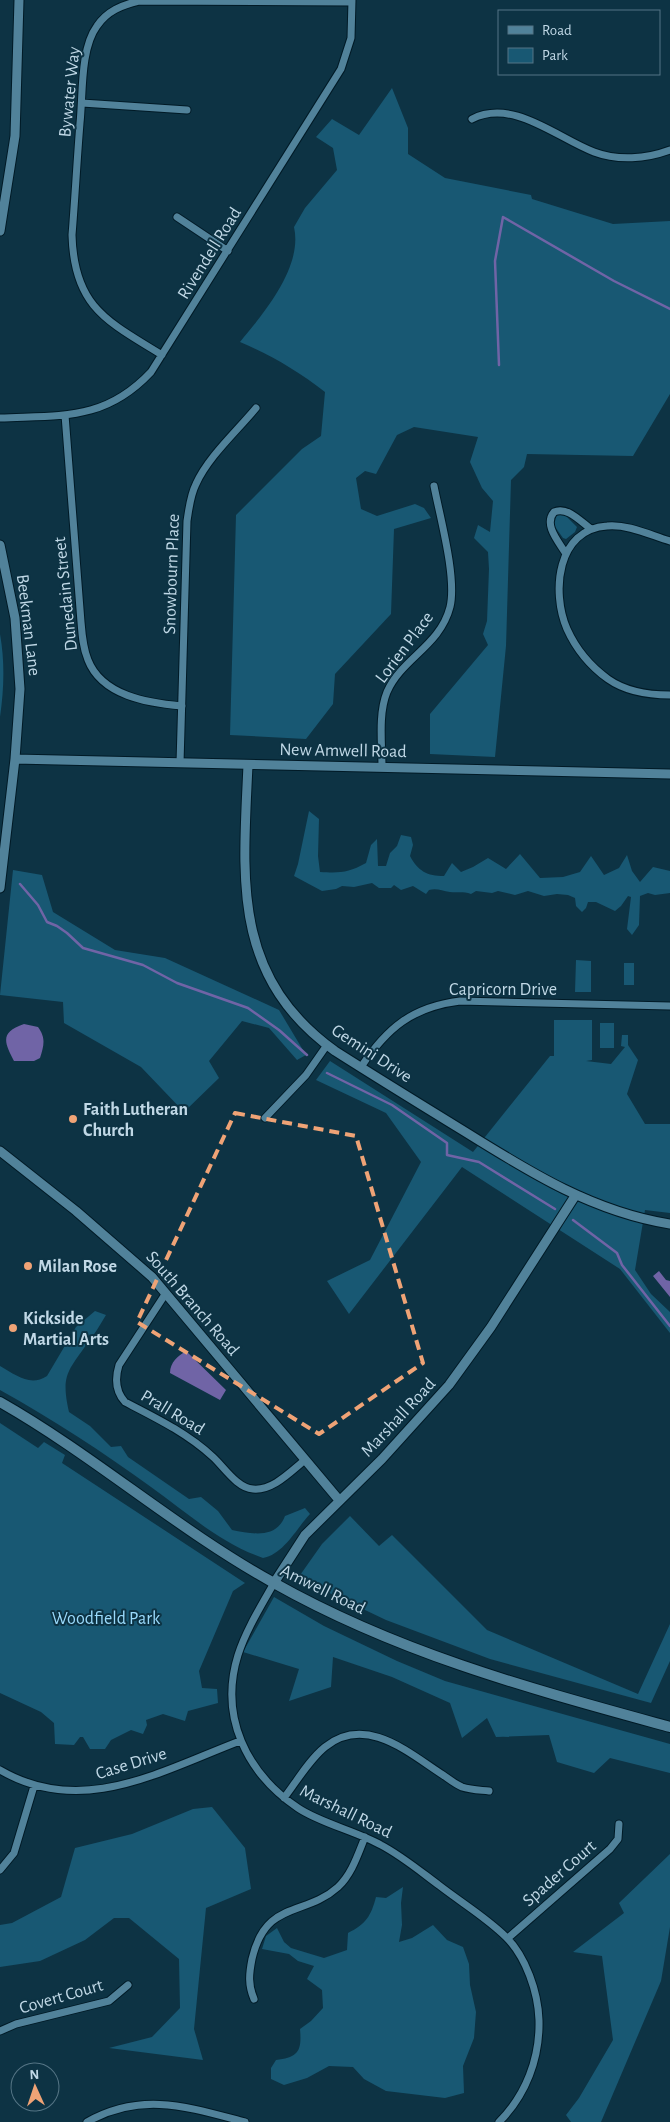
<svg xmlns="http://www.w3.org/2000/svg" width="670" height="2122" viewBox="0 0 670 2122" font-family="'Alegreya Sans',sans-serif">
	<rect width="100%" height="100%" fill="#0d3344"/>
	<path fill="#185873" d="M392,88L408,128V154L445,178L531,195L532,199L613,224L670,221V394L633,456L527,454L524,467L511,480L506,646L495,757L430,754V714L488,645L483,634L487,621L489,569L488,552L474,538L478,525L490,532L493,501L482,488L470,462L478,437L414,427L397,435L376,474L365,471L356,478L361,509L377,516L415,504L424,508L431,518L394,529L391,614L335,674L333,704L306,739L230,735L236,515L302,449L321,436L325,392C298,371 271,355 240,342C264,313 303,267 294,227L305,208L337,170L333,148L316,137L332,119L359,135Z
		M563,513L577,527L575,532L566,539L563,538L553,524L556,516Z
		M0,634C5,662 4,689 0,717Z
		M309,811L319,819L318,856L320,872C340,873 348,873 366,863L371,845L377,839L378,866H386L390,853L397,846L401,835L411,837L413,845L410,856C418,871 427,876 444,876L452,863L461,872L473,867L488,858L506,869L520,854L540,878L563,877L580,872L591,856L604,875L619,868L627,855L632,871L640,882L653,867L670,871V893L655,895L648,893L640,896L639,925L632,935L627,929L631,897L628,896L621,906L615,911L596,902H588L586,908L582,912L576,906L575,898L568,895L557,894L544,896L528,891L515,895L498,891L492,893L476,891L471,894C463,891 457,893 450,892C442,891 437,888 429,890L426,894L413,886L401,890L394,885L391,888H379L372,883L354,887L342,886L336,889L322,891L294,876L298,864Z
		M13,870L42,875L53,912L115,950L165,958L279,1010L306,1055L297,1060L269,1028L242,1021L209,1061L219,1078L184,1112L141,1067L64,1023L63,1002L0,995Z
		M576,960L591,961V992H575Z
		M624,963H634V985H624Z
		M554,1020H592V1060L586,1061L611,1064L625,1047L621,1046L622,1035H628V1045L638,1060L627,1094L645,1124H670V1213L645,1210L635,1270L651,1294L670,1312V1333L620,1269L462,1167L349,1314L327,1281L370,1260L421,1162L386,1113L316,1080L330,1061L473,1152L550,1056H554Z
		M600,1023H614V1048H600Z
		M95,1311L106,1315C100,1325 94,1335 87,1344C67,1372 61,1376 69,1412L90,1426L111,1447L121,1446L128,1457L189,1499L201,1497L218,1511L232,1530C253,1534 276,1539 285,1516L305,1508L310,1514C296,1529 284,1554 263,1558C218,1542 189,1514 151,1487C103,1452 52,1419 0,1390V1366C16,1375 30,1387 47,1376L76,1327Z
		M0,1423L38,1448L44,1442L65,1455L62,1463L245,1583L233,1591L199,1671L202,1688L217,1689L218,1703L188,1711L185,1721L163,1714L146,1720L147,1725L143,1734L131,1730L111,1740L105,1749H90L83,1737H80L74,1745L55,1744L54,1723L41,1712L0,1693Z
		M350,1516L379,1546L392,1535L487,1630L638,1694L670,1624V1661L651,1703L490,1659L386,1620L298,1578L322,1544Z
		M274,1597L324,1626L397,1661L445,1681L670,1744V1773L610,1758L594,1773L557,1762L549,1735L496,1737L487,1718L462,1738L450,1703L392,1677L333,1657L331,1687L289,1701L299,1669L243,1652Z
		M212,1807L245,1848L251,1889L206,1908L194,2029L203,2060L109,2048L152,2037L180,2008L179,1959L129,1918H114L85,1940L40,1961L0,1967V1925L12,1923L61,1897L75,1848L132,1834L193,1809Z
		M670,1854V1927L661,1981L601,2122H571L566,2115L579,2098L613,2040L602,1956L573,1952L624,1913L619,1903Z
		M403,1887L401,1903L402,1925L399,1942L412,1938L433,1925L447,1940L463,1947L469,1964L470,1985L476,2012L474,2038L463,2066L464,2093L445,2098L386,2091L364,2079L353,2067L329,2066L307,2078L284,2085L271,2079V2068L276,2060C298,2057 302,2052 300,2029L311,2021L323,2008L322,1990L307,1979L314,1966L298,1961L289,1954L262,1949L266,1936L277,1928L284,1942L291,1948L324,1958L347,1950L348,1933C366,1924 371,1916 376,1897L386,1898Z"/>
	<path fill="#7064a6" d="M24,1024L38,1027C46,1038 44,1045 40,1058L34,1061H14C4,1042 0,1032 24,1024Z
		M659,1271L666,1280L670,1281V1297L653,1276Z
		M186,1351L226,1390L220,1400L170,1373C170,1362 178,1356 186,1351Z"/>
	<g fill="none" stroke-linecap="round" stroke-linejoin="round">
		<path stroke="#7064a6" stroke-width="2.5" d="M499,365L495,261L503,217L614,281L670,309
			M20,884L38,905L47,922L57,926L67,933L83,948L143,965L177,983L248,1008L279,1030L307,1055
			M327,1073L392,1105L447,1143V1155L479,1162L555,1209
			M573,1220L617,1253L622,1265L670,1326"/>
		<defs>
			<path id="minor" d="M82,103L187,110
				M472,119C513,98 557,138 594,152C618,161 646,159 670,150
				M177,217L228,251
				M162,355C107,321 74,307 72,235C75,198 77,160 80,123C83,95 80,49 97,26C107,11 122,5 139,1L352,2
				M65,415L81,622C82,635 83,648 88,660C102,696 148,703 182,706
				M0,418C62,415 105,421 151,372L341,69L351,38L352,0
				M670,541C650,535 628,524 607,526C557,529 551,592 567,629C576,649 590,666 608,679C625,691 649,695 670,695
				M566,554C559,542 543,525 554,512C567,506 580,521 591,529
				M180,763L187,521C189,509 190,496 196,484C208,457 237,431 256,408
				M382,767C382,744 378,714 387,692C402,658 440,646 450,607C457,578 440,517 434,486
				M361,1067C387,1028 412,1007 460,1001L670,1006
				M265,1118L306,1075L327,1045
				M166,1293L119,1365C115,1378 115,1391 125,1402C156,1418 187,1433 213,1457C224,1467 237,1488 253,1489C273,1491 291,1471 305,1460
				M274,1583C261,1606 246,1630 238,1655C219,1716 246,1773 298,1808C320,1823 356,1831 381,1845C402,1856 421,1872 440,1886C462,1903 487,1918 506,1937C526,1957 538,1992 539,2020C540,2058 526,2095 499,2122
				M0,1770C82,1818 161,1771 240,1741
				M284,1798C297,1781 309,1760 325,1747C366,1714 409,1753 443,1775C449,1779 455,1784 462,1787C471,1790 480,1790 489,1791
				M0,1870L14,1853L34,1786
				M508,1938L610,1849L618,1839L619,1824
				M254,1999C248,1985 249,1974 252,1959C266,1899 305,1917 338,1887C352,1874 358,1854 365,1837
				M0,2031L16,2024L109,2001L128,1985
				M87,2122C142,2091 188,2107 245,2122"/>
			<path id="tertiary" d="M0,231L15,136L19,0
				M0,545L15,618L20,689L15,759L0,888
				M15,759L670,774
				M248,765C243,878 231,976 335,1051C379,1079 423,1106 467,1133C531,1173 594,1212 670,1224
				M0,1151L76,1211L152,1277L339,1500
				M274,1583L305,1535L382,1459L449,1385L491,1327L575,1196"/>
			<path id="secondary" d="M0,1402C95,1456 178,1530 274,1583C400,1654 532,1689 670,1727"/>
		</defs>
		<use href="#minor" stroke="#011a26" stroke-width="9"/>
		<use href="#tertiary" stroke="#011a26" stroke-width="11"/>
		<use href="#secondary" stroke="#011a26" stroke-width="12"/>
		<use href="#minor" stroke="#51829a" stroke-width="7"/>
		<use href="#tertiary" stroke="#51829a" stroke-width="9"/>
		<use href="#secondary" stroke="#51829a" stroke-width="10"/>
	</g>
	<path fill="none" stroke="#efa376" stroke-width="4" stroke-dasharray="10 6" stroke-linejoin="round" d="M235,1113L356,1136L423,1363L319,1434L137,1322Z"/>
	<g fill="#efa376" stroke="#0d3344" stroke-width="2">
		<circle cx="73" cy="1119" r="5"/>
		<circle cx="28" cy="1266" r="5"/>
		<circle cx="13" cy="1328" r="5"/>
	</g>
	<g text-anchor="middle" stroke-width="4" stroke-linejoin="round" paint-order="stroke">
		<g font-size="18" fill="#c0d8e6" stroke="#0d3344">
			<text transform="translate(69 92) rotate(-84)" y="6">Bywater Way</text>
			<text transform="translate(209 253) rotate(-58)" y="6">Rivendell Road</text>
			<text transform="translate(171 574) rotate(-88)" y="6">Snowbourn Place</text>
			<text transform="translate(65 594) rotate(-96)" y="6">Dunedain Street</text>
			<text transform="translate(29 625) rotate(83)" y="6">Beekman Lane</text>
			<text transform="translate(404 647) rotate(-53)" y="6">Lorien Place</text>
			<text transform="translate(343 750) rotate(1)" y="6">New Amwell Road</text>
			<text x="503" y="995">Capricorn Drive</text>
			<text transform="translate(372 1053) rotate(33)" y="6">Gemini Drive</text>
			<text transform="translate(193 1303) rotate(49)" y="6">South Branch Road</text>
			<text transform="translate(173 1412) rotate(31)" y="6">Prall Road</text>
			<text transform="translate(398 1417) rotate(-47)" y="6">Marshall Road</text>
			<text transform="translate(323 1589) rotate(26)" y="6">Amwell Road</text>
			<text transform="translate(131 1763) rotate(-17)" y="6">Case Drive</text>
			<text transform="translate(346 1811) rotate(26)" y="6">Marshall Road</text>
			<text transform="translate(559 1873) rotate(-41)" y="6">Spader Court</text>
			<text transform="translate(61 1996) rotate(-16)" y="6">Covert Court</text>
		</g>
		<g font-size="18" font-weight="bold" fill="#c0d8e6" stroke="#0d3344" text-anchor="start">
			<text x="83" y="1115">Faith Lutheran<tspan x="83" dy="21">Church</tspan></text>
			<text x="38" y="1272">Milan Rose</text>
			<text x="23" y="1324">Kickside<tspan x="23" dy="21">Martial Arts</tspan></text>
		</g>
		<g font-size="18" fill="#9adafb" stroke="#0d3344">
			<text x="106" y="1624">Woodfield Park</text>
		</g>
	</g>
	<rect x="498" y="10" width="162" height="65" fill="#0d3344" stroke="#557585"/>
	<rect x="508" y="26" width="25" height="8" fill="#51829a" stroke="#557585"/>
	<text x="542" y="35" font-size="15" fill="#c0d8e6">Road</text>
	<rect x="508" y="48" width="25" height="15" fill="#185873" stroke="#557585"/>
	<text x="542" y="60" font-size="15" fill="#c0d8e6">Park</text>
	<g transform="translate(35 2087) rotate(357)"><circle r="24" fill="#0d3344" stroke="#557585"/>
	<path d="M0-4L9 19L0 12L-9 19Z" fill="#efa376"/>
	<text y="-8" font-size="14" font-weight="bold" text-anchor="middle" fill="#c0d8e6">N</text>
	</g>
</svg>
